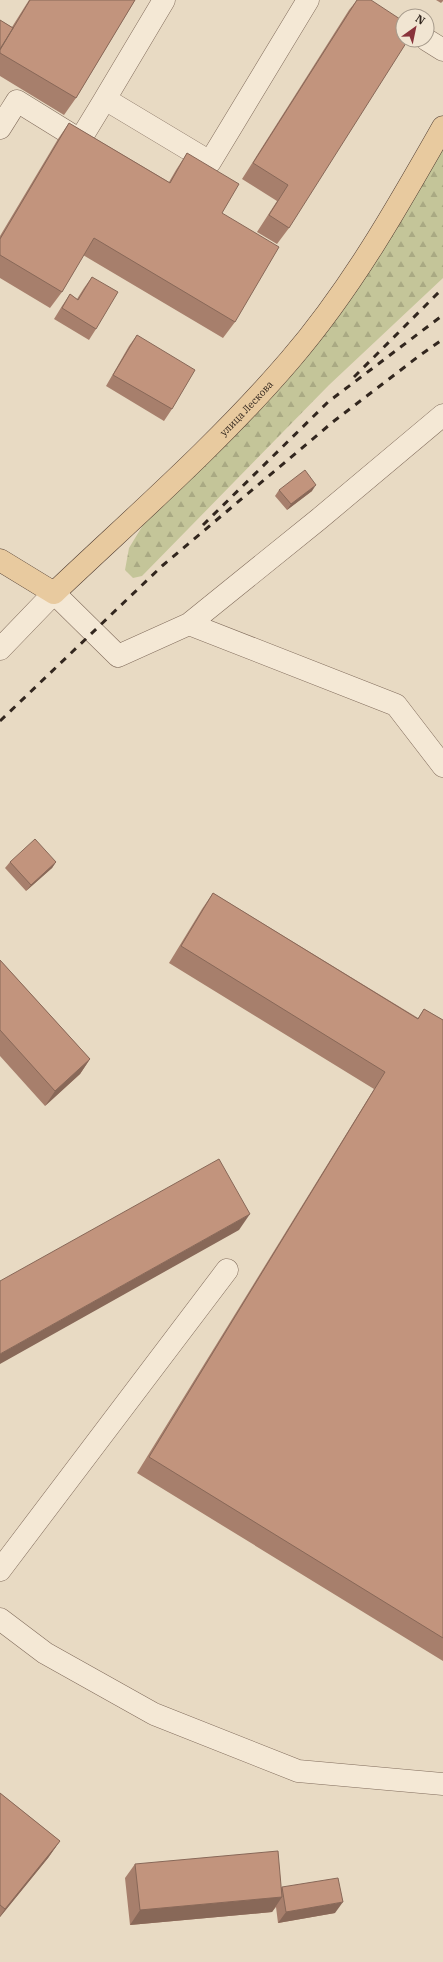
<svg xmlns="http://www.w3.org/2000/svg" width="443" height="1962" viewBox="0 0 443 1962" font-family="'IBM Plex Serif',serif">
	<defs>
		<pattern id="forest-firs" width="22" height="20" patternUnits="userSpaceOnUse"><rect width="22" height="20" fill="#c4c599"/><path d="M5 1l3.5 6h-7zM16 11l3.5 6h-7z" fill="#a9a983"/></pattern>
	</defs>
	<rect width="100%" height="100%" fill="#e8dac3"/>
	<path fill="url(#forest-firs)" d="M443,146V278L329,385L142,576L133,578L125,570L129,548L143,525L176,491L240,431Z"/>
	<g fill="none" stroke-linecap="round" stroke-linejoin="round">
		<defs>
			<path id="minor" d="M164,0L105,99L210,162L308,0
				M427,40L443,50
				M0,128L17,101L80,140L105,99
				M189,624L396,705L443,766
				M0,649L54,593L118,656L189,624L319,519L443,415
				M0,1570L227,1270
				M0,1619L45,1653L154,1714L298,1771L443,1784"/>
			<g id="major">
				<path id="s1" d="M0,560L54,593C134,517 218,444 290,360C351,289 397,208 443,127"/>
			</g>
		</defs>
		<use href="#minor" stroke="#816c5c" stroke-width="23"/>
		<use href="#major" stroke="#4f3b30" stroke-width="23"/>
		<use href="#minor" stroke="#f4e8d5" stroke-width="22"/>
		<use href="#major" stroke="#e8ca9f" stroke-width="22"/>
		<path stroke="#32261e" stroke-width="3" stroke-dasharray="7 7" stroke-linecap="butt" d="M354,377L443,288
			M203,525L328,402L443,315
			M0,721L162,566L334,421L419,356L443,339"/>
	</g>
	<path fill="#a77f6c" d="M29,0H135L76,98L64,115L0,76V20L12,27Z
		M357,0H371L289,228L277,244L257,232L277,201L242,179L349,10Z
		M436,0H443V1L441,3Z
		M69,123L169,182L176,170L187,153L222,213L235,322L223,338L83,255L62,292L50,308L0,278V236L58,139Z
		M92,277L96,329L89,340L54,319L62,306L70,294L77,299L84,288Z
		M137,335L172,409L164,421L106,386L129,346Z
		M279,490L312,491L287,510L275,496Z
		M10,862H56L52,868L26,891L5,868Z
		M213,893L418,1018L424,1009L443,1020V1661L137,1473L374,1089L169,963L202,909Z
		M0,960L90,1059L80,1074L45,1106L0,1056Z
		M0,1793L60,1841L48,1858L0,1917Z
		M135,1864L281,1888L282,1887L335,1913L278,1923L276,1907L272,1912L130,1925L125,1878Z"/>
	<path fill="#886858" d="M316,485L312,491L287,510L291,504Z
		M56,862L52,868L26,891L31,885Z
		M90,1059L80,1074L45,1106L55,1091Z
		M250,1214L239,1230L0,1364V1354Z
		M60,1841L48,1858L0,1917V1916L5,1909Z
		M282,1897L272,1912L130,1925L140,1910Z
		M343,1902L335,1913L278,1923L286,1912Z"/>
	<path fill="#c2947d" stroke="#886858" d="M30,0H135L76,98L0,53V50Z
		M357,0H371L403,21V40H408L289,228L269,215L288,185L253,163Z
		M0,20L13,28L0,49Z
		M69,123L170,183L187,153L239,184L222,213L279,247L235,322L94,238L62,292L0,255V239Z
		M92,277L118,292L96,329L62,308L70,294L78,300Z
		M137,335L195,370L172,409L113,375Z
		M305,470L316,485L291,504L279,490Z
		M35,839L56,862L31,885L10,862Z
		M213,893L418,1019L424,1009L443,1020V1638L149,1457L385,1072L181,946Z
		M0,960L90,1059L55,1091L0,1030Z
		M219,1159L250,1214L0,1354V1281Z
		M0,1793L60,1841L5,1909L0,1905Z
		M278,1851L282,1897L140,1910L135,1864Z
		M338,1878L343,1902L286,1912L282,1887Z"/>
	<g text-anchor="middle" stroke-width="3" stroke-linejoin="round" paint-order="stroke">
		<g font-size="10" fill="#32261e" stroke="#f1e5d2">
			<text dy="4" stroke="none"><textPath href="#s1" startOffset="330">улица Лескова</textPath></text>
		</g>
	</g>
	<g transform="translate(415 28) rotate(33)"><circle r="19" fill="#f1e5d2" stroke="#a5998a"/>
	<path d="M0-3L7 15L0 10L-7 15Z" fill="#89333b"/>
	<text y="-6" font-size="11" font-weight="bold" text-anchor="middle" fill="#32261e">N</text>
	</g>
</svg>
